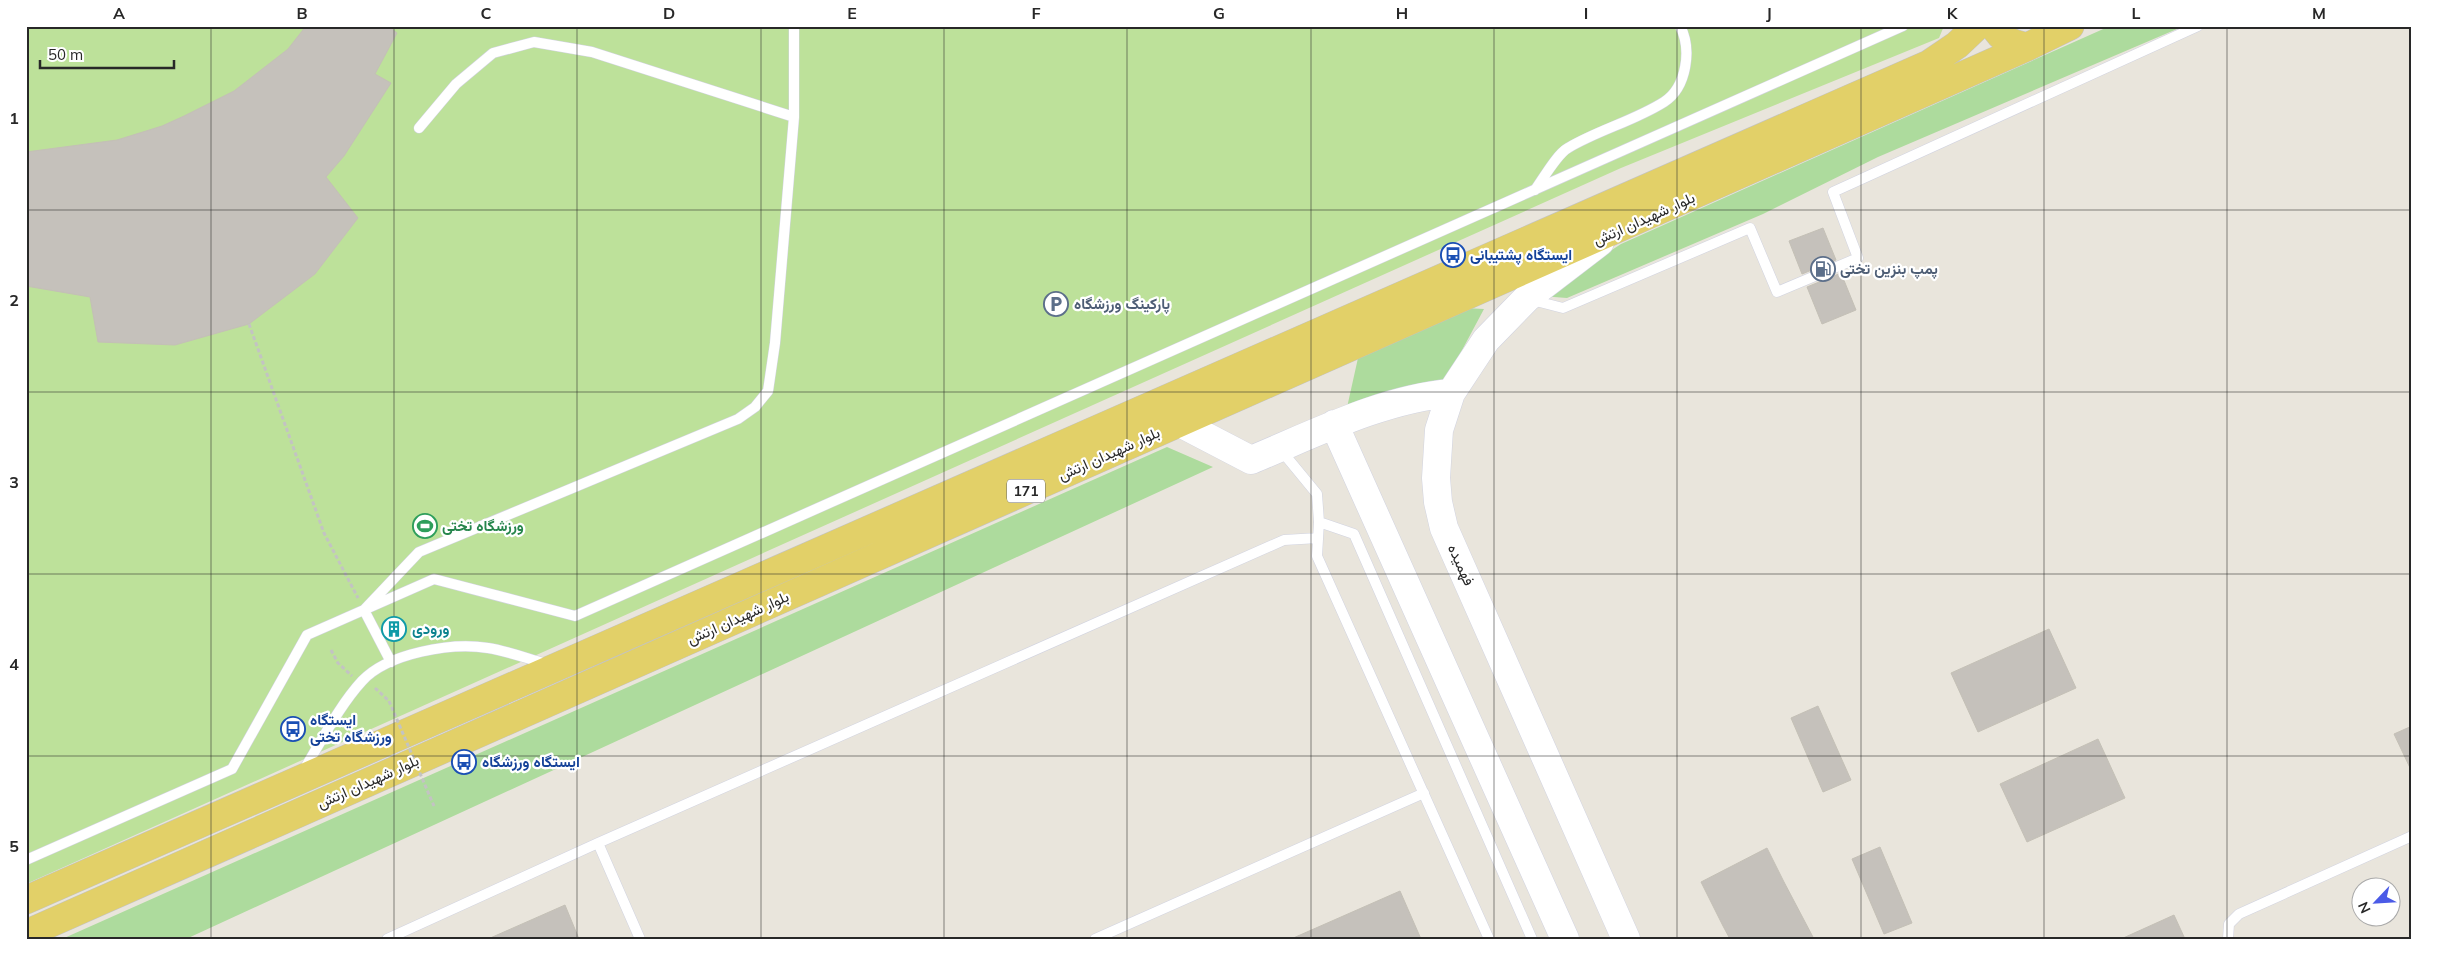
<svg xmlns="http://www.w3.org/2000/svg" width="2438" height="965" viewBox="0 0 2438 965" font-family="Mulish,Vazirmatn,sans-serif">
	<rect width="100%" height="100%" fill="#e9e5dc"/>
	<path fill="#addb9d" d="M2110,26H2184L1878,157L1763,214L1567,298L1541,296L1621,244Z
		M1465,308L1484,309L1444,384L1346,412L1358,358Z
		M1167,447L1213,467L186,939H62Z"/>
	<path fill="#bde19a" d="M26,26H1944L1939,38L1621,168L26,884Z"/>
	<path fill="#c5c1bb" stroke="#c4c0b6" d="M306,26H388L397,33L375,74L391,83L344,156L326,177L358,218L315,274L249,324L175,345L98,342L90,297L26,286V152L117,140L162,126L184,116L234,91L288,49Z
		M1823,228L1836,260L1802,274L1789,241Z
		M1841,273L1856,310L1822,324L1807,287Z
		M2049,629L2076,688L1978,732L1951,673Z
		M1818,706L1851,780L1823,792L1791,718Z
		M2412,726V772L2394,734Z
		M2098,739L2125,798L2027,842L2000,784Z
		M1880,847L1912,923L1884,934L1852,859Z
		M1767,848L1784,882L1814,939H1730L1723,926L1701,882Z
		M1400,891L1421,939H1291Z
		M565,905L579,939H488Z
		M2174,915L2185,939H2121Z"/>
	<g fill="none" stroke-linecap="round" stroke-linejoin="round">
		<defs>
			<path id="service" d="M419,128L456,84L493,53L534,42L592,52L794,117
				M1535,190C1543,179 1557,154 1568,148C1598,130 1634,121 1664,102C1687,87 1692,49 1680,26
				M1532,300L1563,308L1750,228L1777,292L1858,258L1833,192L2198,26
				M1280,449L1317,494L1319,522L1317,556L1489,939
				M1319,522L1354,534L1532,939
				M391,662L364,610L419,552L738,419L755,407L768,391L775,343L794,117V26
				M303,771C321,742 339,706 362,681C388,653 452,642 488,648C508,651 528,659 547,664
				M598,843L640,939
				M26,860L232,769L307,635L434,579L575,616L1903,26
				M387,939L598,843L1284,540L1318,538
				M1095,939L1424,793
				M2228,939L2229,924L2239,914L2412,836"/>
			<path id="secondary" d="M1600,242L1527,298L1486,340L1451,393L1439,430L1436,478L1438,502L1444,528L1626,939
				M1180,423L1251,460C1314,434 1382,399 1451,393
				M1334,424L1565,939"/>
			<path id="primary" d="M1994,26C2002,41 2011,43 2027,47L2070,26
				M26,900L1929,64L1957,45L1977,26
				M26,934L2027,47"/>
		</defs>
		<use href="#service" stroke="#d1d3e0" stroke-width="11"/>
		<use href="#secondary" stroke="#d1d3e0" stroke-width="29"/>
		<use href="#primary" stroke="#c3c3c3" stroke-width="29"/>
		<path stroke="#c3c3c3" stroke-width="3" stroke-dasharray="4 2.5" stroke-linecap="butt" d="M249,324L324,533L358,598
			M331,650L338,663L352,676
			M375,688L389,701"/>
		<use href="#service" stroke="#fff" stroke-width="10"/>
		<use href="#secondary" stroke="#fff" stroke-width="28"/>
		<use href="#primary" stroke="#e2d068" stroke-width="28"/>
		<path stroke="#c3c3c3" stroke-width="3" stroke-dasharray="4 2.5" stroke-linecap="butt" d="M389,701L434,806"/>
	</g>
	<path fill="none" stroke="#282828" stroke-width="1" stroke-opacity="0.55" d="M211,26V939M394,26V939M577,26V939M761,26V939M944,26V939M1127,26V939M1311,26V939M1494,26V939M1677,26V939M1861,26V939M2044,26V939M2227,26V939M26,210H2412M26,392H2412M26,574H2412M26,756H2412"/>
	<defs>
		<symbol id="bus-ring" viewBox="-11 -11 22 22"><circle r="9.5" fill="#fff" stroke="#1a4fb4" stroke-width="1.5"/><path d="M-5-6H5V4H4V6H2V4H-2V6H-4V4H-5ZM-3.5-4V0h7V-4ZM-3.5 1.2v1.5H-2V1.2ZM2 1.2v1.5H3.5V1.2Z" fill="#1a4fb4"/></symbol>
		<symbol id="fuel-ring" viewBox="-11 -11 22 22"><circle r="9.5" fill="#fff" stroke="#5c6f8a" stroke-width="1.5"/><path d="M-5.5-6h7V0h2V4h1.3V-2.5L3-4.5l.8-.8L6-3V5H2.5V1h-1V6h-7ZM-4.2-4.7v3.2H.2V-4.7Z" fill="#5c6f8a"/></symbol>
		<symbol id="parking-ring" viewBox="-11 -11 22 22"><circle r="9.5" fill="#fff" stroke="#5c6f8a" stroke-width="1.5"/><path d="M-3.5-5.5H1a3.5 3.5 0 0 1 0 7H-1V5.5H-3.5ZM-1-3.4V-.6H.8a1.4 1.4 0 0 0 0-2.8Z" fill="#5c6f8a"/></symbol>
		<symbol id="stadium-ring" viewBox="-11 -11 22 22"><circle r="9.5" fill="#fff" stroke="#2e9e5b" stroke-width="1.5"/><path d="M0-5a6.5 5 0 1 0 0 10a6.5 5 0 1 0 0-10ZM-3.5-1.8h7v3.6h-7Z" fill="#2e9e5b"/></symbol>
		<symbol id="building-ring" viewBox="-11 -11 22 22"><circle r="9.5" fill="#fff" stroke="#0f9aa8" stroke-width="1.5"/><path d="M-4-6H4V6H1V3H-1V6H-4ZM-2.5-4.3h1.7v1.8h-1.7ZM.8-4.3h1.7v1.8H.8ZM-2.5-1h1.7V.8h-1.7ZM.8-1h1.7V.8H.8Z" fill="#0f9aa8"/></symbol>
	</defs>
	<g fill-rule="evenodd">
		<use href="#bus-ring" x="1439" y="241" width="28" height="28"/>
		<use href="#fuel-ring" x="1809" y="255" width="28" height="28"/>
		<use href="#parking-ring" x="1042" y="290" width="28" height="28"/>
		<use href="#stadium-ring" x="411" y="512" width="28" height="28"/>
		<use href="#building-ring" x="380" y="615" width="28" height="28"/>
		<use href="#bus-ring" x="279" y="715" width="28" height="28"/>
		<use href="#bus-ring" x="450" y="748" width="28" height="28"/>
	</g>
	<g text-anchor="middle" stroke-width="4.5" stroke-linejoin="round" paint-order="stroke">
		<rect fill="#fff" stroke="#686868" stroke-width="1" x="1007" y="479.5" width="38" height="23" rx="4"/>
		<g font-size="14" font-weight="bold" fill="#282828">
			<text x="1026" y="496">171</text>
		</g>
		<g font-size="15" fill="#282828" stroke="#fff">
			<text transform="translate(1644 219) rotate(-24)" y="5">بلوار شهیدان ارتش</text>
			<text transform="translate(1109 454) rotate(-24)" y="5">بلوار شهیدان ارتش</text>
			<text transform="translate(1461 565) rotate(66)" y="5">فهمیده</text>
			<text transform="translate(738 618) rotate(-24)" y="5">بلوار شهیدان ارتش</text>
			<text transform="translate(368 782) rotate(-24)" y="5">بلوار شهیدان ارتش</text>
		</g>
		<g font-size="15" font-weight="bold" fill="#164399" stroke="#fff" text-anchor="start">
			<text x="1470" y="260">ایستگاه پشتیبانی</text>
			<text x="310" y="725">ایستگاه<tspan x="310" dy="17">ورزشگاه تختی</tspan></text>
			<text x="482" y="767">ایستگاه ورزشگاه</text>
		</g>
		<g font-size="15" font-weight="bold" fill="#4e5e75" stroke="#fff" text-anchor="start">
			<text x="1840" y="274">پمپ بنزین تختی</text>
			<text x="1074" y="309">پارکینگ ورزشگاه</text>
		</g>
		<g font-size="15" font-weight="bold" fill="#27864d" stroke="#fff" text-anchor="start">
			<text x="442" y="531">ورزشگاه تختی</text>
		</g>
		<g font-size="15" font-weight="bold" fill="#0d838f" stroke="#fff" text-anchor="start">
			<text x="412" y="634">ورودی</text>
		</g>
	</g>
	<rect width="2438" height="965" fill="none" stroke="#ffffff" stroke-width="55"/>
	<g transform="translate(2376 902) rotate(245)"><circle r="24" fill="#ffffff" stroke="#a9a9a9"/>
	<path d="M0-4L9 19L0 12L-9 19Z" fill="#4b5be7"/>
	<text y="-8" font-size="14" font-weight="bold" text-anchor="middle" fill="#282828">N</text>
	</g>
	<path d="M40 60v8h134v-8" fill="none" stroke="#282828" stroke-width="2.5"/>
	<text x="48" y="60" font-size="15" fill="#282828" stroke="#ffffff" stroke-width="4" paint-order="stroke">50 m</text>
	<rect x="28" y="28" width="2382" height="910" fill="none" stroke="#282828" stroke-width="2"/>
	<g font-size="16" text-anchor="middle" font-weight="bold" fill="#282828">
		<text x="119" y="19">A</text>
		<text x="302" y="19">B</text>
		<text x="486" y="19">C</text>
		<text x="669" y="19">D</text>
		<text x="852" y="19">E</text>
		<text x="1036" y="19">F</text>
		<text x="1219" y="19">G</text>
		<text x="1402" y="19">H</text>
		<text x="1586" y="19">I</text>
		<text x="1769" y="19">J</text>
		<text x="1952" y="19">K</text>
		<text x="2136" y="19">L</text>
		<text x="2319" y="19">M</text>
		<text x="14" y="124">1</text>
		<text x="14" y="306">2</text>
		<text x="14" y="488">3</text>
		<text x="14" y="670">4</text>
		<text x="14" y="852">5</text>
	</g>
</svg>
